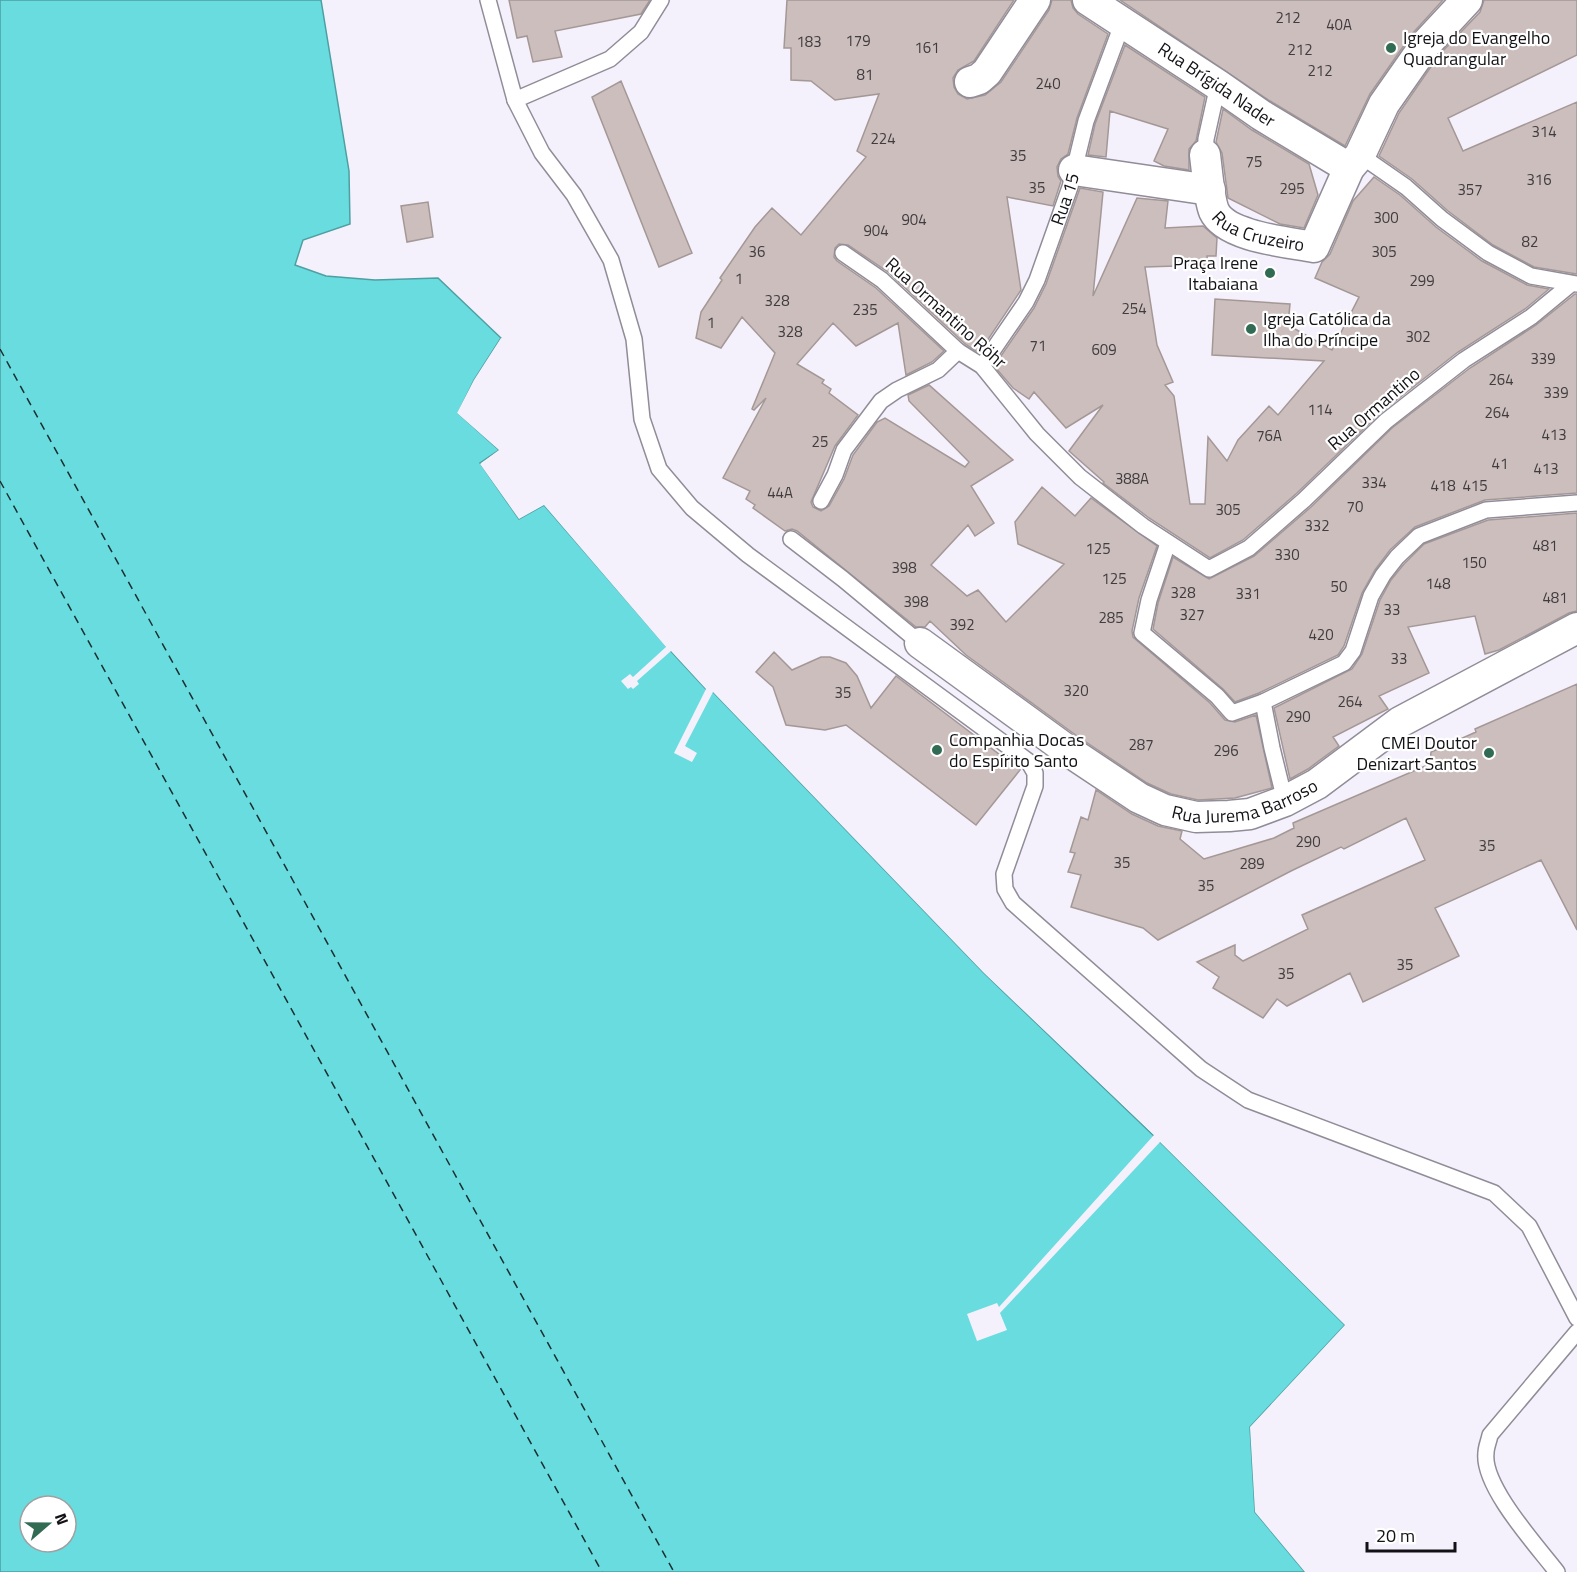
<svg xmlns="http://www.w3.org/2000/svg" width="1577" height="1572" viewBox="0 0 1577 1572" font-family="'Titillium Web',sans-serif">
	<rect width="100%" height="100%" fill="#f4f1fc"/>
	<path fill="#68dcdf" stroke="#4e9fa2" stroke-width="1.5" fill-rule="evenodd" d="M0,0H321L349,171L350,224L303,240L295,265L326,276L375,280L438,278L501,338L474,380L458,413L499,450L480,463L519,519L544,505L667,647L706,689L713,692L984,973L1154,1136L1345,1325L1250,1427L1255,1512L1305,1572H0ZM30,1506H66V1542H30Z"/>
	<path fill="#f4f1fc" d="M501,338L504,339L477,381L461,412L502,448L501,452L484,464L520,515L543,502L546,503L669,645L708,686L715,690L986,971L1156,1133L1347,1323V1327L1253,1428L1258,1511L1308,1572H1305L1255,1512L1250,1427L1345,1325L1160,1142L1000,1313L1007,1330L977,1341L967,1314L997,1303L999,1307L1154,1135L984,973L713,692L685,746L697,753L692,762L674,753L706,689L671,651L637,681L639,684L633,689L631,687L628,689L621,681L630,674L633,677L666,647L544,505L519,519L480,464L499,450L457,413L474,380Z"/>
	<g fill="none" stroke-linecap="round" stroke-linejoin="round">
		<path stroke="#1a2f30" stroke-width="1.5" stroke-dasharray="8 6" stroke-linecap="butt" d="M0,349L674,1572
			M0,481L602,1572"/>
	</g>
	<path fill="#cbbebc" stroke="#a49896" stroke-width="1.5" d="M509,0H650L641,14L555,31L562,57L533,62L527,36L517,38Z
		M787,0H1014L974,61L958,70L953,78L954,87L958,94L967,99L985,95L1001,82L1049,10L1052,0H1071L1073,8L1078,14L1108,34L1077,118L1068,154L1061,159L1057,167L1058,176L1061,181L1053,206L1007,197L1021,290L979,353L964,343L888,272L848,245L839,244L835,248L834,257L837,261L876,288L944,351L932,362L906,375L898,323L856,346L833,323L797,364L824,380L822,383L831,389L829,393L858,415L835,446L811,502L813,507L821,511L829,506L844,479L853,455L877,422L885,418L965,467L969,462L909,401L908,395L929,385L1013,460L971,486L994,523L975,536L968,525L931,565L967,596L978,590L1006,622L1064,564L1018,544L1015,522L1042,487L1075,516L1091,498L1157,546L1139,598L1132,631L1133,637L1210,703L1225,720L1235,722L1256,715L1272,788L1235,798L1198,800L1171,794L1147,783L1077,736L966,655L930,621L925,627H916L797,531L792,529L785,531L753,508L755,505L746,499L750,491L723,478L766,398L754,410L752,409L775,353L742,317L721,348L696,338L701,312L722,280L720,278L755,227L772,208L801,235L866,157L857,151L879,94L835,100L811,81L791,80V48H784Z
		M1120,0H1443L1412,34L1370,94L1345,146L1270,101Z
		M1484,0H1577V55L1448,118L1463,151L1577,102V274L1534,267L1493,245L1448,211L1412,179L1379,156L1399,113L1439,55L1480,12Z
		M1125,45L1205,97L1196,141L1189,149V170L1164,166L1154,161L1168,129L1110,111L1106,157L1088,155L1095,124Z
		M621,81L692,253L659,267L592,97Z
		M1223,109L1252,130L1309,164L1318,195L1304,228L1280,224L1228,198L1222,153L1216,142Z
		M1374,177L1400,195L1436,227L1482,261L1527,285L1549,289L1525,309L1458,352L1380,413L1297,493L1243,540L1210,558L1149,518L1103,483L1104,482L1069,451L1103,405L1066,428L1034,392L1029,399L1013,388L994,366L1034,308L1046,284L1080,188L1103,192L1093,296L1137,198L1168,201L1165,228L1203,226L1217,238L1216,256H1207L1208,265L1145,267L1157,345L1173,382L1165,385L1174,396L1190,504H1205L1208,437L1227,461L1238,440L1269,406L1278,415L1324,361L1212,355L1215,299L1290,304L1288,325L1332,350L1359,297L1315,278L1322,262L1330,254L1353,201Z
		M428,202L433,237L407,242L401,206Z
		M1575,294H1577V493L1485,500L1415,527L1390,550L1375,570L1362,593L1344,646L1338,655L1259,693L1235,702L1223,689L1153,629L1158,603L1173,557L1209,579L1254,556L1311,507L1392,428L1470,368L1536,325Z
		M1577,513V611L1569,613L1499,650L1485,654L1475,616L1408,627L1429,673L1379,696L1388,709L1333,737L1339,746L1308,769L1290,779L1274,708L1352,669L1362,654L1380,600L1391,580L1404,564L1424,544L1488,520Z
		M774,652L792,670L821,657H830L846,663L857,676L871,708L896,676L1020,770L976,825L846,725L825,730L786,725L773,687L756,672Z
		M1577,684V930L1541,860L1435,908L1459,956L1363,1002L1350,973L1287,1006L1277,999L1263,1018L1213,988L1219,977L1197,962L1235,945V955L1243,961L1308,929L1302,915L1425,860L1406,818L1344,849L1341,847L1291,871L1158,940L1143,928L1071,907L1081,875L1068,872L1075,853L1070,852L1081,817L1088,820L1096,790L1132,814L1158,826L1182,831L1180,839L1204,859L1274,838L1294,828L1293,823L1430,764L1431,752L1476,732L1475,729Z"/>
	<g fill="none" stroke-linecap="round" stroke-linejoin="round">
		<defs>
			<g id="lane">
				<path d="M488,0L515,100L542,153L574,195L611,260L634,339L642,419L659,469L692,508L748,555L1028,761L1035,773V786L1004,874L1005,889L1013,903L1201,1069L1248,1100L1494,1193L1529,1226L1577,1318"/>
				<path d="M515,100L610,59L641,32L661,0"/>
				<path d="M1205,155L1206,139L1218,85"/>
				<path d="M1360,155L1406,187L1442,219L1488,253L1531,276L1577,284"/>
				<path d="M843,253L882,280L958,351L982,366L1037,434L1080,477L1143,526L1209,569L1249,548L1304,500L1386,421L1464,360L1531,317L1571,284"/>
				<path id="s1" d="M982,366L1026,302L1037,280L1070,187L1086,121L1123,22"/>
				<path d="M821,501L835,475L844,450L881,401L897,390L938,370L958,351"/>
				<path d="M791,539L843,579L920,643"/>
				<path d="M1168,543L1149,600L1142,633L1217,696L1232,713L1263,702L1344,663L1353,651L1371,596L1383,575L1397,557L1419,536L1486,510L1577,503"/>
				<path d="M1263,702L1272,748L1285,801"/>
				<path d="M1557,1572C1537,1546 1482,1486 1486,1453C1486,1447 1489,1441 1490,1435L1577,1332"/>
			</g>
			<g id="street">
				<path id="s2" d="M1088,0L1218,85L1261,115L1349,168"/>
				<path d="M970,82L979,79L987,72L1035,0"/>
				<path id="s3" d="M1205,155C1207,170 1209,199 1214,211C1226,237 1288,242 1314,247L1349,168L1360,155L1384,104L1426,44L1467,0"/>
				<path d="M1074,170L1210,190"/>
				<path id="s4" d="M920,643L1067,750L1139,798L1165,810L1196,817L1229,816L1250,814L1285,801L1317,784L1400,722L1577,628"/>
			</g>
		</defs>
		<use href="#lane" stroke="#918d98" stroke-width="18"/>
		<use href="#street" stroke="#918d98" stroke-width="33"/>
		<use href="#lane" stroke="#fff" stroke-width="15"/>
		<use href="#street" stroke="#fff" stroke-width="30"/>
	</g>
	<g fill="#316b54" stroke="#fff" stroke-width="2">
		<circle cx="1391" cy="48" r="6"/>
		<circle cx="1270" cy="273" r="6"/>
		<circle cx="1251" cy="329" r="6"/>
		<circle cx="937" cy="750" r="6"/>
		<circle cx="1489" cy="753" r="6"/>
	</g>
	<g text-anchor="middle" stroke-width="4.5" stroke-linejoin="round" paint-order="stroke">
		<g font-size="15" fill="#403c3f">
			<text x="1288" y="23">212</text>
			<text x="1339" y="30">40A</text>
			<text x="858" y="46">179</text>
			<text x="809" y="47">183</text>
			<text x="927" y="53">161</text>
			<text x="1300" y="55">212</text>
			<text x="1320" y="76">212</text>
			<text x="865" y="80">81</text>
			<text x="1048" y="89">240</text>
			<text x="1544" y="137">314</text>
			<text x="883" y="144">224</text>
			<text x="1018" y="161">35</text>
			<text x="1254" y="167">75</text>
			<text x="1539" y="185">316</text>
			<text x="1037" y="193">35</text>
			<text x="1292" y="194">295</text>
			<text x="1470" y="195">357</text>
			<text x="1386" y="223">300</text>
			<text x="914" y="225">904</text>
			<text x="876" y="236">904</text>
			<text x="1530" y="247">82</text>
			<text x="757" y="257">36</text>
			<text x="1384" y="257">305</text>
			<text x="739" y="284">1</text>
			<text x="1422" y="286">299</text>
			<text x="777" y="306">328</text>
			<text x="1134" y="314">254</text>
			<text x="865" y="315">235</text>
			<text x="711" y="328">1</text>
			<text x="790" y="337">328</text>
			<text x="1418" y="342">302</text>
			<text x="1038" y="351">71</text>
			<text x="1104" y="355">609</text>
			<text x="1543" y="364">339</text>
			<text x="1501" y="385">264</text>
			<text x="1556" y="398">339</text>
			<text x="1320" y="415">114</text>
			<text x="1497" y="418">264</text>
			<text x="1554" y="440">413</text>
			<text x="1269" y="441">76A</text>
			<text x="820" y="447">25</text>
			<text x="1500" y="469">41</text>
			<text x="1546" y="474">413</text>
			<text x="1132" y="484">388A</text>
			<text x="1374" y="488">334</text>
			<text x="1443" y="491">418</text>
			<text x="1475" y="491">415</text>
			<text x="780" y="498">44A</text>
			<text x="1355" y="512">70</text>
			<text x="1228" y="515">305</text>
			<text x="1317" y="531">332</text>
			<text x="1545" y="551">481</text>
			<text x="1098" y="554">125</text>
			<text x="1287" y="560">330</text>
			<text x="1474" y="568">150</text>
			<text x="904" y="573">398</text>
			<text x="1114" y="584">125</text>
			<text x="1438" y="589">148</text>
			<text x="1339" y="592">50</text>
			<text x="1183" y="598">328</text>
			<text x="1248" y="599">331</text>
			<text x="1555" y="603">481</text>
			<text x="916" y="607">398</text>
			<text x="1392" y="615">33</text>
			<text x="1192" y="620">327</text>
			<text x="1111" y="623">285</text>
			<text x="962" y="630">392</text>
			<text x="1321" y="640">420</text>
			<text x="1399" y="664">33</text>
			<text x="1076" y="696">320</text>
			<text x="843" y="698">35</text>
			<text x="1350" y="707">264</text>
			<text x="1298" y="722">290</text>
			<text x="1141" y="750">287</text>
			<text x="1226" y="756">296</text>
			<text x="1308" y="847">290</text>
			<text x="1487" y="851">35</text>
			<text x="1122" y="868">35</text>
			<text x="1252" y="869">289</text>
			<text x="1206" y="891">35</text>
			<text x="1405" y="970">35</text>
			<text x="1286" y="979">35</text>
		</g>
		<g font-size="18" fill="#121115" stroke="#fff" text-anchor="start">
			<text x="1403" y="44">Igreja do Evangelho<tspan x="1403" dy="21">Quadrangular</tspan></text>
			<text x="1258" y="269" text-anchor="end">Praça Irene<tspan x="1258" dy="21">Itabaiana</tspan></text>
			<text x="1263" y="325">Igreja Católica da<tspan x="1263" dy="21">Ilha do Príncipe</tspan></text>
			<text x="949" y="746">Companhia Docas<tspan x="949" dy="21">do Espírito Santo</tspan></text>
			<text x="1477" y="749" text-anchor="end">CMEI Doutor<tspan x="1477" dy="21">Denizart Santos</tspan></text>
		</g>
		<g font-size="18" fill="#121115" stroke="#fff">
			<text dy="6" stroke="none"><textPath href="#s2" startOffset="154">Rua Brígida Nader</textPath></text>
			<text dy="6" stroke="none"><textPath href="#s1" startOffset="188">Rua 15</textPath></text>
			<text dy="6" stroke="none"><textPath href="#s3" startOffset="108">Rua Cruzeiro</textPath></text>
			<text transform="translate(946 313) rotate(42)" y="6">Rua Ormantino Röhr</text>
			<text transform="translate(1374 409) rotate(-41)" y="6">Rua Ormantino</text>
			<text dy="6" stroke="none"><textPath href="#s4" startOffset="380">Rua Jurema Barroso</textPath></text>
		</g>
	</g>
	<g transform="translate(48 1524) rotate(70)"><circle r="28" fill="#ffffff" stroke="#a0a0a1" stroke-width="1.5"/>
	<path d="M0-4.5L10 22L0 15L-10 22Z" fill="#316b54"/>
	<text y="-9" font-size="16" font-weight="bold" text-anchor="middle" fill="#121115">N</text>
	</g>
	<path d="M1367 1542v9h88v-9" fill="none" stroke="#121115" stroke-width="3"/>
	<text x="1376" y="1542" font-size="18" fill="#121115" stroke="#ffffff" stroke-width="4.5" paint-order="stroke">20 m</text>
</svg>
